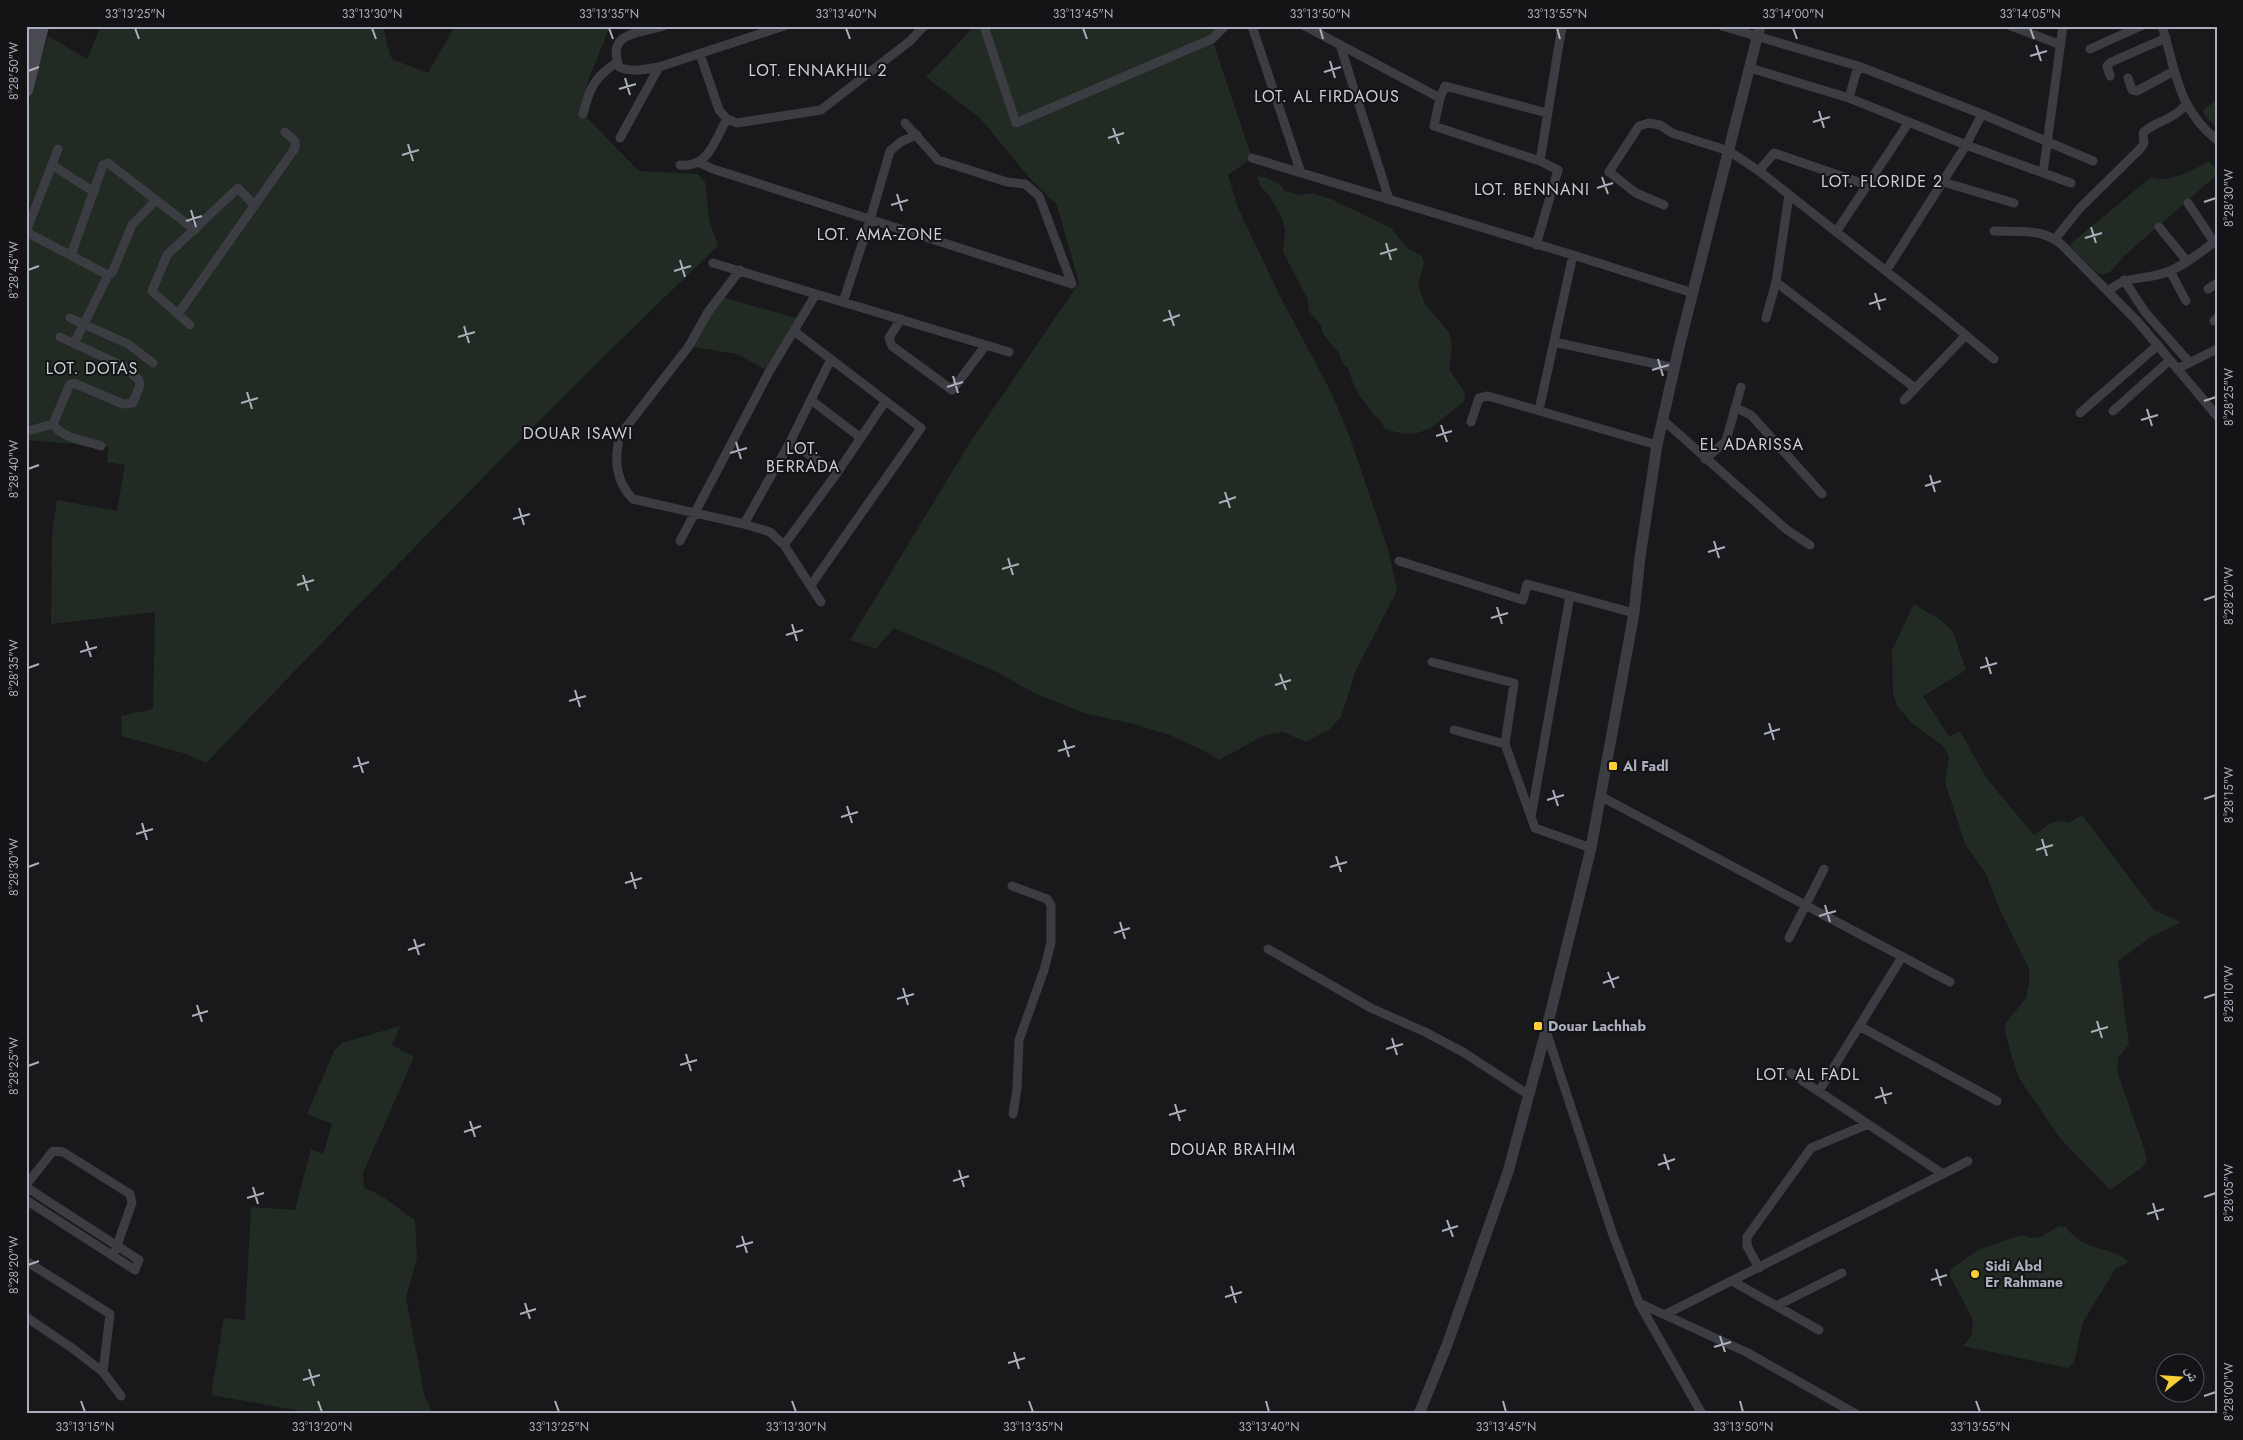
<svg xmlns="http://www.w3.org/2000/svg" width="2243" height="1440" viewBox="0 0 2243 1440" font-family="Jost,'Noto Naskh Arabic',sans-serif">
	<rect width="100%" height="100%" fill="#19191c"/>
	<path fill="#212a23" d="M101,26H202L206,29L211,26H383L390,56L394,60L428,73L455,26H610L588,81L583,114L639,171L698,174L705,182L709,220L718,246C542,413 374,589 206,763L186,754L122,736L121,716L153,709L155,612L51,624L52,535L57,500L117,511L125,465L107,462L108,447L26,440V110L48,36L87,59Z
		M975,26H1225L1212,39L1252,158L1228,175L1238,208L1281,298L1331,392L1349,435L1389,552L1397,591L1356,670L1341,717L1330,729L1306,742L1283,732L1265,735L1219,760L1208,753L1170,735L1130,723L1087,714L1036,694L999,673L894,628L876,649L850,640L969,444L1079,283L1057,205L1028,176L980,118L926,77Z
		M2217,99V129L2202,111Z
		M2208,161L2217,170V175L2125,255L2110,272L2102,275L2097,273L2069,245L2151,177C2168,184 2194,170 2208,161Z
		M1257,176L1268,178L1279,184L1285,191L1300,195L1312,193L1331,199L1391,228L1407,248L1422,256L1424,263L1418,286L1426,306L1449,332L1452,344L1449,369L1465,393L1464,402C1433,423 1427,443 1385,429L1381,421L1374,415L1360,396L1354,386L1348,368L1342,362L1339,353L1323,334L1321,326L1309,311L1307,298L1283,252L1285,230L1282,218L1268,194L1261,187Z
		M719,296L799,319L769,372L737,354L689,346Z
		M1914,604L1942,621L1953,632L1966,670L1923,696L1949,737L1960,731L1987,779L2034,835C2046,827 2053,817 2068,823L2082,815L2154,910L2181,922L2151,937L2118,961L2129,1044L2118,1058L2117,1071L2145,1151L2147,1161L2143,1167L2110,1190L2059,1137L2019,1078L2011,1054L2005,1031L2006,1023L2026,998L2029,984V969L2001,912L1985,872L1965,844L1945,782L1949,756L1943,746L1912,723L1898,707L1893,695L1892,650Z
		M400,1026L392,1045L414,1057L363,1173L364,1188C384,1194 397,1209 415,1220L417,1258L406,1298L424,1394L433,1414H307V1412L211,1395L224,1318L245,1320L251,1207L295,1210L311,1149L323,1154L332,1124L307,1114L334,1051L342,1043Z
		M2059,1226L2066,1227C2086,1254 2109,1244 2129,1262L2116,1268L2083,1322L2074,1363L2068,1368L1963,1346L1972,1335L1973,1320L1950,1276L1951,1269L1980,1249L2021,1235L2032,1238L2041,1237Z"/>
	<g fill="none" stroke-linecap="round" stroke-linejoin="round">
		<path stroke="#3c3c43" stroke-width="9" d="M663,26C639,34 606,31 619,67C632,73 646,69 659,67L784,26
			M984,26L1016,123L1212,39L1225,26
			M1252,26L1301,173
			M1305,26L1440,98
			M1722,26L1858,66L1982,114L2093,161
			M2011,26L2061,45
			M2162,26C2176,71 2177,108 2217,140
			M1340,45L1389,199
			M2090,49L2141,26
			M700,54L719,110L727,119L737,123L821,110L910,41L924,26
			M1750,68L1849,98L1966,145L2071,183
			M2110,76L2107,66L2111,62L2166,38
			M2128,78L2132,90L2137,91L2174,71
			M1849,98L1858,66
			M583,114C590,87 594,78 617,62
			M905,123L938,160L1007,182L1025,184L1039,196L1072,284
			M620,138L659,67
			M1252,158L1573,255L1693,293
			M1540,161L1434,126L1440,98L1445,86L1547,113
			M700,163L713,169L1072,284
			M52,165L94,192
			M680,165C709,168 714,141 727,119
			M1759,171L1774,153L1867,185
			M2043,173L2063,26
			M1943,182L2014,203
			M2188,203L2214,242
			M1664,205L1636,193L1609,172L1639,126L1649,123L1660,125L1672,133L1729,151L1759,171L1943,316L1994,359
			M2159,227L2186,260
			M1994,231C2018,232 2041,228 2061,244L2138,322L2217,416
			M26,232L108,275L112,273L132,225L156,200
			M26,232L58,149
			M1836,232L1909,122
			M2055,239L2080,208L2141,148L2144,143L2143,133C2156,120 2175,120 2186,104
			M1536,245L1558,170L1540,161L1562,26
			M71,255L103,165L108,163L195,230
			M713,263L1009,352
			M740,270L708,312L689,346L620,435C614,458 615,481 633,499L744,524L770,532L784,545L821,602
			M1886,271L1966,145L1982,114
			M2170,271L2186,301
			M2124,280L2145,312L2189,362
			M1776,282L1915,388
			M2208,289L2217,283
			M2109,291C2126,274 2145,281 2167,272C2184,266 2202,251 2217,240
			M843,302L870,220L890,151L902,141L917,135
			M178,314L295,148V141L285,132
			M70,318L128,344L153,363
			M1766,318L1776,282L1789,195
			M901,319L889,338L892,346L952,390L986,345
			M2214,321L2217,318
			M190,325L152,291L167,255L238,188L254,205
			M794,331L921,428L811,585
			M1554,342L1675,368
			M74,344L108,275
			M2177,369L2217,349
			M811,400L861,438
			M1904,400L1966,335
			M1736,408L1751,415L1822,494
			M1539,410L1573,255
			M2113,411L2170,360
			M2080,413L2158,345
			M1663,420L1787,530L1810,545
			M1471,422L1479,398L1488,396L1657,445
			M53,424C61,438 87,441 101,446
			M28,431L53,424L70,384L74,383L123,404L133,403L140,385L139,380L123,366L60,337
			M790,442L837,473
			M1705,459L1726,441L1741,387
			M744,524L790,442L831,359
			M680,541L769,372L816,294
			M784,545L837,473L885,402
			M1399,561L1523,600L1527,584L1634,613
			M1432,662L1514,683L1505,744L1454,730
			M1505,744L1535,828L1591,848
			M1602,797L1950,982
			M1531,817L1570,596
			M1012,886L1047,899L1051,905V943L1044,970L1019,1040L1017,1089L1013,1114
			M1789,938L1824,869
			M1268,949L1371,1008L1425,1032L1463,1052L1529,1095
			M1859,1026L1997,1101
			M1546,1031L1613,1235L1639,1303L1748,1353L1856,1414
			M1791,1073L1943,1174L1968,1161
			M1819,1091L1902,957
			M26,1185L53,1151L63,1152L130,1194L132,1203L115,1251
			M26,1187L139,1260L135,1270L26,1200
			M26,1261L110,1314L103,1372
			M1759,1268L1747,1246V1237L1811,1148L1868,1124
			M1732,1281L1819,1330
			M1639,1303L1702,1414
			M1776,1306L1842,1273
			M1666,1314L1943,1174
			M26,1317L72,1348L103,1372L121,1396"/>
		<path stroke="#3c3c43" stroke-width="11" d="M1419,1414L1447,1345L1508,1172L1546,1031L1591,848L1634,613L1640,557L1657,445L1679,347L1760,26"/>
		<path stroke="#484951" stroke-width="14" d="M26,45L30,26
			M26,90L42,26"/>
	</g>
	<path fill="none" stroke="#abaebc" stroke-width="2" d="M135,28L139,39M372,28L376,39M609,28L613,39M846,28L850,39M1083,28L1087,39M1320,28L1323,39M1557,28L1560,39M1793,28L1797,39M2030,28L2034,39M2036,45L2041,61M2030,56L2047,51M1330,61L1335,78M28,71L39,67M1324,72L1341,67M625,78L630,95M619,89L636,84M1819,111L1824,128M1813,122L1830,117M1113,128L1119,144M1108,138L1124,133M408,144L413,161M402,155L419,150M1602,177L1608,194M1597,188L1613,183M897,194L902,211M2204,202L2216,198M891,205L908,200M191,210L196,227M186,221L202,216M2091,227L2096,243M2085,238L2102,233M1386,243L1391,260M1380,254L1397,249M680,260L685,277M28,270L39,266M674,271L691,266M1875,293L1880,310M1869,304L1886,299M1169,310L1174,326M1163,321L1180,315M464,326L469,343M458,337L475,332M1658,359L1663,376M1652,370L1669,365M953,376L958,393M947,387L963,382M247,392L252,409M2204,401L2216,397M241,403L258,398M2147,409L2152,426M2141,420L2158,415M1441,425L1447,442M1436,436L1452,431M736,442L741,459M730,453L747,448M28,469L39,465M1930,475L1935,492M1925,486L1941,481M1225,492L1230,508M1219,503L1236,497M519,508L524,525M513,519L530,514M1714,541L1719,558M1708,552L1725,547M1008,558L1013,575M1002,569L1019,564M303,575L308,591M297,585L314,580M2204,600L2216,596M1497,607L1502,624M1491,618L1508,613M792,624L797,641M786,635L803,630M86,641L91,657M80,652L97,647M1986,657L1991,674M28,668L39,664M1980,668L1997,663M1280,674L1286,690M1275,685L1291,680M575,690L580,707M569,701L586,696M1769,723L1774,740M1764,734L1780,729M1064,740L1069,757M1058,751L1075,746M358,757L363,773M353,767L369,762M1553,790L1558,806M2204,799L2216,795M1547,800L1564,795M847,806L852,823M841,817L858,812M142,823L147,840M136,834L153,829M2042,839L2047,856M2036,850L2053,845M1336,856L1341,872M28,867L39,863M1330,867L1347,862M631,872L636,889M625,883L642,878M1825,905L1830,922M1819,916L1836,911M1120,922L1125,939M1114,933L1130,928M414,939L419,955M408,950L425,944M1608,972L1614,988M1603,983L1619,977M903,988L908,1005M2204,998L2216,994M897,999L914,994M197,1005L202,1022M192,1016L208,1011M2097,1021L2102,1038M2091,1032L2108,1027M1392,1038L1397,1055M1386,1049L1403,1044M686,1054L691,1071M680,1065L697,1060M28,1066L39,1062M1881,1087L1886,1104M1875,1098L1892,1093M1175,1104L1180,1121M1169,1115L1186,1110M470,1121L475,1137M464,1132L481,1126M1664,1154L1669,1170M1658,1165L1675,1159M959,1170L964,1187M953,1181L969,1176M253,1187L258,1204M2204,1197L2216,1193M247,1198L264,1193M2153,1203L2158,1220M2147,1214L2164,1209M1447,1220L1453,1237M1442,1231L1458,1226M742,1236L747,1253M736,1247L753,1242M28,1265L39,1261M1936,1269L1941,1286M1931,1280L1947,1275M1231,1286L1236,1303M1225,1297L1242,1292M525,1303L530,1319M520,1314L536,1309M1720,1336L1725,1352M1714,1347L1731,1342M1014,1352L1019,1369M1008,1363L1025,1358M309,1369L314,1386M303,1380L320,1375M2204,1396L2216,1392M81,1401L85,1412M318,1401L322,1412M555,1401L559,1412M792,1401L796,1412M1029,1401L1033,1412M1266,1401L1269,1412M1503,1401L1506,1412M1740,1401L1743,1412M1976,1401L1980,1412"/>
	<g fill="#facf33" stroke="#141417" stroke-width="2">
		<rect x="1608" y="761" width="10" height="10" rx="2.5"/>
		<rect x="1533" y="1021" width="10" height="10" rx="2.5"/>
		<circle cx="1975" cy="1274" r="5"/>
	</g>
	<g text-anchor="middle" stroke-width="4" stroke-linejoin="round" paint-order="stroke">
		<g font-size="14" font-weight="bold" fill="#abaebc" stroke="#141417" text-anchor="start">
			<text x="1623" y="771">Al Fadl</text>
			<text x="1548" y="1031">Douar Lachhab</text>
			<text x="1985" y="1271">Sidi Abd<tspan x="1985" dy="16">Er Rahmane</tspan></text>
		</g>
		<g font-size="16" letter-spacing="1" fill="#ccced7" stroke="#141417">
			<text x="818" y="76">LOT. ENNAKHIL 2</text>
			<text x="1327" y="102">LOT. AL FIRDAOUS</text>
			<text x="1882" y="187">LOT. FLORIDE 2</text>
			<text x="1532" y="195">LOT. BENNANI</text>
			<text x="880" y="240">LOT. AMA-ZONE</text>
			<text x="92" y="374">LOT. DOTAS</text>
			<text x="578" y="439">DOUAR ISAWI</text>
			<text x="1752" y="450">EL ADARISSA</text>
			<text x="803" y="454">LOT.<tspan x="803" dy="18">BERRADA</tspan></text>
			<text x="1808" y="1080">LOT. AL FADL</text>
			<text x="1233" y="1155">DOUAR BRAHIM</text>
		</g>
	</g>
	<rect width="2243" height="1440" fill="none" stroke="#141417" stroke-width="55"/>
	<g transform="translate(2180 1378) rotate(73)"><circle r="24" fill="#141417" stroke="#505259"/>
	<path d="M0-4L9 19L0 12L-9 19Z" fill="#facf33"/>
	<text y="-8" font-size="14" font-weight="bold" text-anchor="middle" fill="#abaebc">ش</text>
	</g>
	<rect x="28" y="28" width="2188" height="1384" fill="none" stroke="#abaebc" stroke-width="2"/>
	<g font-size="12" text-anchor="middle" fill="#abaebc">
		<text x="135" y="18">33°13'25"N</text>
		<text x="372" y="18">33°13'30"N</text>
		<text x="609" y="18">33°13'35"N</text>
		<text x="846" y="18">33°13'40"N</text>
		<text x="1083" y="18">33°13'45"N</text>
		<text x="1320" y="18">33°13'50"N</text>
		<text x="1557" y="18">33°13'55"N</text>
		<text x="1793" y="18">33°14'00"N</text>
		<text x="2030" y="18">33°14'05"N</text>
		<text transform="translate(14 71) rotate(-90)" y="4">8°28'50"W</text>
		<text transform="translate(2229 198) rotate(-90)" y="4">8°28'30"W</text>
		<text transform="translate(14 270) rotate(-90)" y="4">8°28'45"W</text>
		<text transform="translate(2229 397) rotate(-90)" y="4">8°28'25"W</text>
		<text transform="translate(14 469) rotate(-90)" y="4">8°28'40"W</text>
		<text transform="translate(2229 596) rotate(-90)" y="4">8°28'20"W</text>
		<text transform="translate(14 668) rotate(-90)" y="4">8°28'35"W</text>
		<text transform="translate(2229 795) rotate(-90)" y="4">8°28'15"W</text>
		<text transform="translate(14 867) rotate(-90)" y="4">8°28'30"W</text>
		<text transform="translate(2229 994) rotate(-90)" y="4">8°28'10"W</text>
		<text transform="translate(14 1066) rotate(-90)" y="4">8°28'25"W</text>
		<text transform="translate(2229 1193) rotate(-90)" y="4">8°28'05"W</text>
		<text transform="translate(14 1265) rotate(-90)" y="4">8°28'20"W</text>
		<text transform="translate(2229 1392) rotate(-90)" y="4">8°28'00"W</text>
		<text x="85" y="1431">33°13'15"N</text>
		<text x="322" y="1431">33°13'20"N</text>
		<text x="559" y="1431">33°13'25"N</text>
		<text x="796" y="1431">33°13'30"N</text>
		<text x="1033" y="1431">33°13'35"N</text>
		<text x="1269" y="1431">33°13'40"N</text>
		<text x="1506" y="1431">33°13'45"N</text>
		<text x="1743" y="1431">33°13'50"N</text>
		<text x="1980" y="1431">33°13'55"N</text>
	</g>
</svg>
